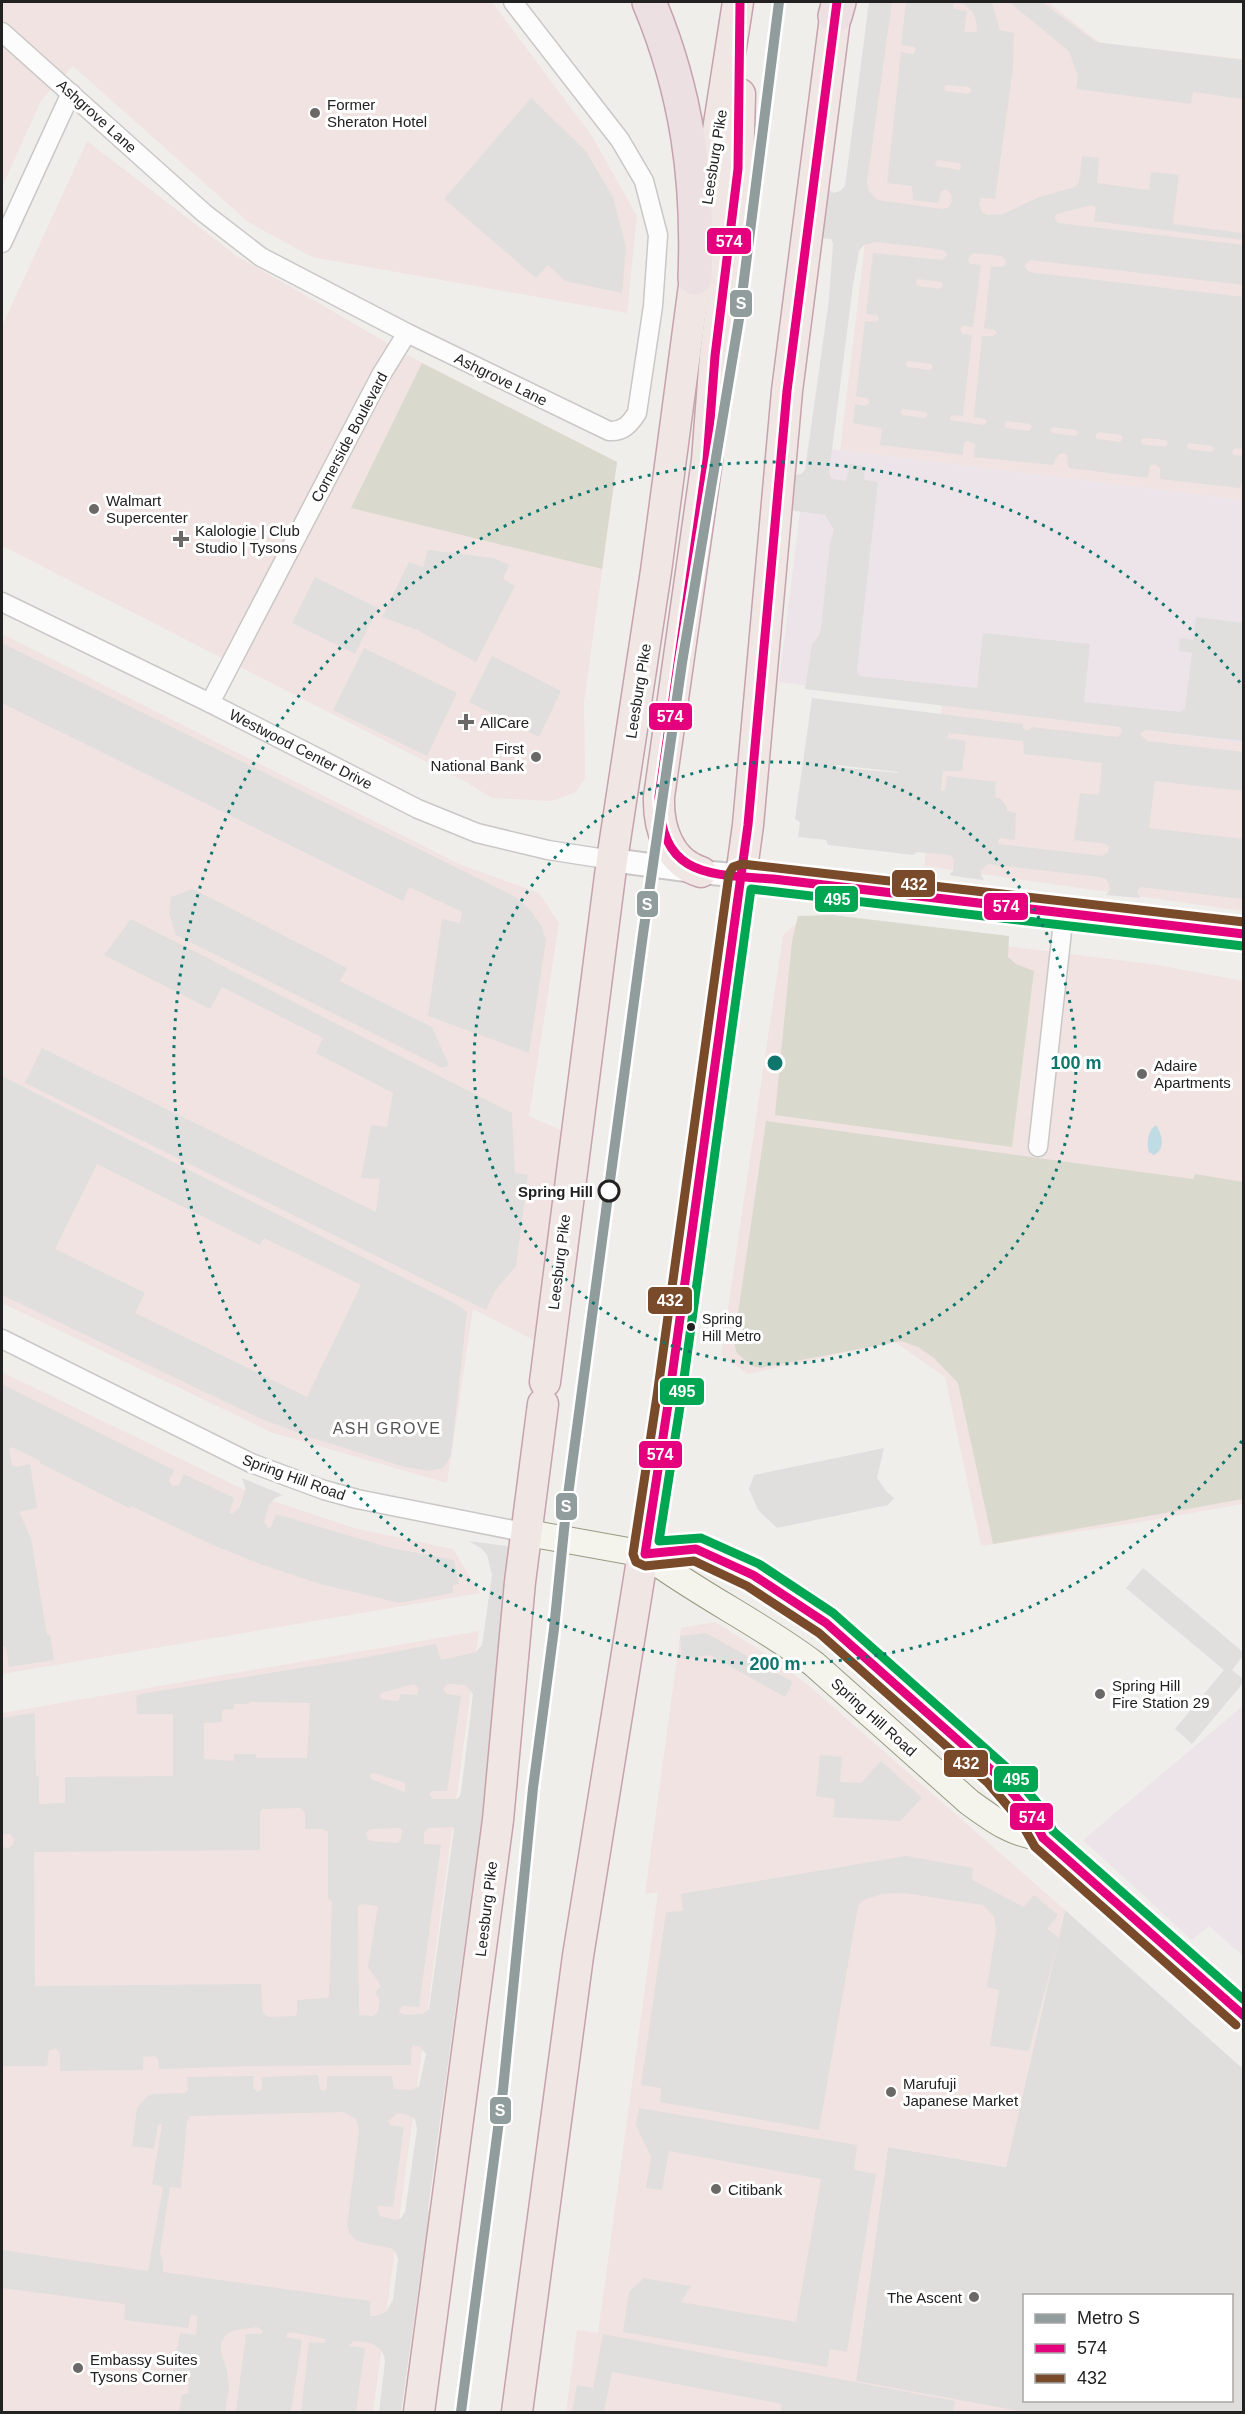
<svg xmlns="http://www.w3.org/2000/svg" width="1245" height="2414" viewBox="0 0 1245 2414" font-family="Helvetica,sans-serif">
  <rect width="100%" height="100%" fill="#f0eeeb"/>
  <path fill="#dfdedc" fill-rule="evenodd" d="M1065,1910L1243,2069V2412H1019L856,2381L888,2147L1006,2167ZM1024,2296H1232V2400H1024Z"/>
  <g fill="#f1e3e1">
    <path d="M2,2H492L592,136L637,216L627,313L312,257L248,222L73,66L41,101L2,187Z"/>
    <path d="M882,2H1048L1100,43L1243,59V500L840,450L868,218L855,216Z"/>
    <path d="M87,141L237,256L422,363L617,462L584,702L585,778L576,792L552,801L492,798L466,782L2,546V326Z"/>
    <path d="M2,634L461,865L539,893L559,923L529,1116L563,1131L536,1336L535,1341L473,1309L447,1483L273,1433L2,1303Z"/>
    <path d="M942,704L1243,743V911L924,866Z"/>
    <path d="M800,920L1158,965L1243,981V1504L1135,1523L981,1546L945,1377L895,1342L748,1374L721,1355L783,935Z"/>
    <path d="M2,1372L255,1495L354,1528L453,1549L480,1593L2,1674Z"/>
    <path d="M715,1622L774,1659L808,1685L1065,1910L1006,2167L888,2147L856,2381L1019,2411V2412H566L577,2330L598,2333L658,1892L645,1894L681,1628Z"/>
    <path d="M479,1631L373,2412H2V1713Z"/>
  </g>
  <g fill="#ede4e9">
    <path d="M808,446L1243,500V743L779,682Z"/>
    <path d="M1243,1706V1956L1209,1926L1192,1940L1083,1840Z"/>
  </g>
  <g fill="#d9d9cd">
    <path d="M422,363L617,462L602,569L351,508Z"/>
    <path d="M832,915L1009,936L1008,957L1016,964L1034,971L1012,1147L775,1115L792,941L798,916Z"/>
    <path d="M766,1121L1193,1179L1195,1174L1243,1182V1499L993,1544L958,1383L934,1358L918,1347L901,1341L760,1368L752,1366L737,1353L735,1347V1334Z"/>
  </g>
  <g fill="#e0dfde" fill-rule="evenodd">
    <path d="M869,2H892L867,183L869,191L877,200L942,209L948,208L952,202L951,194L946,190L941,191L939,203L913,200L912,186L887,183L901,52L913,54L916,50L914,47L901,45L906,2H992L1000,30L1014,33L1013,68L995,199L981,198L979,205L982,212L987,215L1003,214L1039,197L1075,187L1079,182L1082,156L1099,158L1097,183L1149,190L1151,172L1179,175L1173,224L1241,233L1243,208V240L1094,221L1096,208L1092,205L1057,214L1054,217L1058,223L1243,245V285L1030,260L1024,266L1029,272L1243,297V449L1235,448L1232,451L1233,455L1243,456V477L1240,488L1160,479V468L1155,464L1150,466L1148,478L1070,468L1068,466L1067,455L1063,453L1058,455L1053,465L974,457L975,444L967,441L964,443L963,455L880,445L882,430L880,428L853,423L855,404L866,406L870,402L867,398L856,396L865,321L876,322L879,319L877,315L866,314L873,253L942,260L947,255L943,250L930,248L876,242L864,245L859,251L853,285L829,473L832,479L846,481L850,464L865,466L864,480L878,482L857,671L860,676L977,688L983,633L1090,644L1084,702L1180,712L1185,708L1192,653L1179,651L1180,638L1193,640L1196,617L1243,623V741L1145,730L1140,734L1147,741L1243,752V791L1155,781L1149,828L1243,839V899L1141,887L1137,891L1140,898L1106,895L1110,890L1109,884L1106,879L1100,877L989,864L981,870V875L984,880L967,878L949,875L953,871L954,860L950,855L917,852L913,855L828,845L826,840L798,837L800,822L795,819L812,698L1023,724V729L1030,730L1031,727L1118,737L1122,731L1120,727L805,689L812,644L818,637L821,628L830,543L834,530L825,515L789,510V471L795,475L801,474L805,470L829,299L833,244L831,239L820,238L827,189L834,193L840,191L845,186ZM956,3L963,4L972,11L976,20L977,32H964L967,11L954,9L953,5ZM947,85L969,87L972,91L968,94L945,91L944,87ZM938,160L959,163L962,166L959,170L936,166L935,163ZM974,253L1002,256L1006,261L1005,265L1001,267L991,266L984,328L995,330L997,333L993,336H982L974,417L985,419L987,422L983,425L950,420V418L952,415L963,416L972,335L962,334L960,329L963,326L973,327L981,265L970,264L968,261L969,257ZM918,279L941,282L943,285L940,289L917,286L916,282ZM909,361L931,364L933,367L930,370L907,367L906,363ZM903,409L926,412L928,415L925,418L902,415L900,412ZM1007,421L1030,424L1032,427L1029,431L1006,428L1004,424ZM1053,427L1076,430L1078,433L1075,436L1052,433L1050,430ZM1099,432L1121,435L1123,438L1120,442L1097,439L1095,435ZM1143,438L1166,440L1168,444L1165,447L1142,444L1141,440ZM1189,443L1212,446L1214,449L1211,452L1188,449L1187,445ZM949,733L1023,741L1024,754L1102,763L1099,795L1080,793L1074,840L1106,844L1109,847L1108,852L1103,856L999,844L998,841L1000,838L1015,840L1016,813L1007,811V807L1001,799L995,797L996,782L947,776L945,790L941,791L943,771H962L966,741L947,738ZM837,765L898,772L899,773L836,767Z"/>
    <path d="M1009,2H1042L1096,42L1243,60V99L1193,92L1191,104L1076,89L1078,76L1069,51Z"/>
    <path d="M531,98L585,150L613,197L626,247L622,293L565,281L548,265L536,278L444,199Z"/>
    <path d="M428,550L494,558L509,565L503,579L515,586L476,662L417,630L382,617L409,562L423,567Z"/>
    <path d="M315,577L378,608L355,654L292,623Z"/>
    <path d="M2,643L516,897L531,911L541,925L546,940L529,1053L428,1016L442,919L460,923L462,912L409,887L403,901L2,703Z"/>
    <path d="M364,648L457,693L427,756L333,710Z"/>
    <path d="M492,656L561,691L539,737L469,702Z"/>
    <path d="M193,889L347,968L340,981L432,1027L449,1065L443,1068L176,935L169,913L171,897Z"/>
    <path d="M131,919L512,1113L515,1173L528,1175L516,1266L495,1291L486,1310L25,1083L42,1048L376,1212L380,1179L361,1178L371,1125L387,1127L393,1093L316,1053L323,1038L222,987L210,1009L104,955Z"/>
    <path d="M2,1076L456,1304L467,1312L451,1456L443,1468L429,1471L405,1467L309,1437L259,1418L2,1295ZM97,1164L260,1245L264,1238L361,1285L307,1397L135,1313L145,1293L55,1249Z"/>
    <path d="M2,1384L174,1470L169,1481L172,1486L179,1485L184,1474L234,1498L229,1513L232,1514L239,1508L244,1495L245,1487L242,1478L283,1495L275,1498L269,1505L264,1522L268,1528L271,1527L276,1514L391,1548L454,1560L459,1584L453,1585V1593L400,1603L320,1584L263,1565L213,1545L131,1506L129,1508L40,1463V1461L12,1447L9,1449L12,1465L17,1467L30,1464L37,1508L19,1512L31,1538L47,1635H50L54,1660L9,1667L6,1648L2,1645Z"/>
    <path d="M884,1448L877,1478L886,1491L894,1498L888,1505L777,1528L758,1510L749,1489L754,1475Z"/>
    <path d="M469,1541L528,1549L483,1834L479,1839L428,2209L430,2216L425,2257L422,2263L401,2412H379L385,2361L384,2355L380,2349L371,2343L353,2341L349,2346L365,2348L356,2412H301L309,2342L325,2343L326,2339L291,2332L287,2333L286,2337L302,2340L291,2412H236L246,2334H261L263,2331L257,2327L232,2331L225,2336L221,2343V2352L227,2371L229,2387L225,2412H179L182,2394H188L189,2383L188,2381L172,2379L180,2333L196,2335L197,2316L191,2314L188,2328L124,2320L125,2304L2,2288V2250L148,2271L163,2187L152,2184L162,2124L158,2125L154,2149L132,2146L137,2108L147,2096L153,2094L185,2093L188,2090L187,2077L254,2076L253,2088L258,2092L262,2089V2077L318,2075L320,2089L324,2091L327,2088V2076H392L394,2089L411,2090L419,2086L426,2054L420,2047L412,2045L411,2065L249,2066L159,2069L158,2059L155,2056L143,2057V2070L60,2071V2053L55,2048L49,2051L47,2066H2V1847L8,1848L13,1845L14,1839L10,1834H2V1718L33,1713L35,1715L36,1776L39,1777V1804L65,1803V1777L173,1776V1714H137L136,1696L140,1694L357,1659L436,1644L441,1660L476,1652L482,1645L492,1575L487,1555L482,1549ZM414,1684L419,1688L417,1695L401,1694L398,1701L381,1699L380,1696L381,1693ZM448,1684L466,1685L473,1694L462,1785L460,1796L457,1799H433L429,1794L432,1791H447L461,1696L446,1694L443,1688ZM249,1702L310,1703L307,1758H256V1754H234V1761L204,1759V1723L222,1722V1710L234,1709V1704H249ZM374,1773L405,1783V1792L371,1779L370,1775ZM301,1808L305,1813V1829H322L328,1832V1898L332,1902L329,1996L327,1998L297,2000V2012L295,2016L268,2017L263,2012L261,1984L35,1986L34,1852L260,1850V1813L262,1809ZM452,1827L454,1829L429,2009L423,2014L405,2015L400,2013L399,2010L403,2006L419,2007L441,1845L424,1844V1833L428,1828ZM399,1828L402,1830L401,1839L398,1843L372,1841L368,1839L366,1833L370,1829ZM361,1904L378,1906L368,1967L381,1986L375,1993L380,2000L378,2012L373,2016L359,2015L358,1907ZM343,2112L356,2119L359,2129L347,2226L350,2234L357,2241L364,2243L390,2248L395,2251L398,2259L393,2300L386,2312L376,2316H370V2301L163,2272V2261L160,2252L170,2187L181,2188L187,2122L190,2116ZM398,2113L407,2115L415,2119L417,2129L405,2212L401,2218L396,2220L380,2216L377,2206L393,2207L404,2127L390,2125L388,2121Z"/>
    <path d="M1143,1568L1243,1652V1656L1232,1670L1243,1679V1683L1192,1744L1175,1729L1224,1670L1126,1588Z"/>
    <path d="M706,1633L793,1682L785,1697L710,1655L682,1659L680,1636Z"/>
    <path d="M820,1755L842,1757L840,1782L861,1783L881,1761L922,1798L900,1821L833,1817L835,1799L816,1796Z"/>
    <path d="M906,1856L973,1868L972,1880L1024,1907L1034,1895L1058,1915L1047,1929L1059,1938L1029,2051L990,2046L999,1990L987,1987L996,1930L994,1916L983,1905L904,1893L881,1894L862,1901L858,1907L819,2130L660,2102L661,2088L641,2085L666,1912L683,1911L681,1894Z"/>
    <path d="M639,2108L857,2145L854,2170L876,2174L847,2352L830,2349L827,2367L623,2332L629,2292L644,2278L691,2286L681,2302L796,2322L821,2179L669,2151L662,2190L646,2188L651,2157L636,2125Z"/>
    <path d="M603,2334L955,2401L953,2412H780L782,2404L612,2372L604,2412H572L577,2385L593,2388Z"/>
  </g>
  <path fill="#bfdbe3" d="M1156,1125C1162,1134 1166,1149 1154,1155L1149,1152C1146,1143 1148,1130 1156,1125Z"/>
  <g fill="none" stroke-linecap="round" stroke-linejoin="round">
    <defs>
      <g id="minor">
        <path d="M2,32L204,213L261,257L407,333L609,431C623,432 630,424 637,413L653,306L658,235L644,181L620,140L513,2"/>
        <path d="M2,243L71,93"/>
        <path d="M2,602L210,703L418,809L477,833L548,850L612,860"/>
        <path d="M210,703L381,375L407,333"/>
        <path d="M1038,1147L1064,913"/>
        <path d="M2,1339L251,1463L324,1490L357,1499L528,1533"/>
      </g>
      <path id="tertiary" d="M612,860L701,872L773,879L1244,934"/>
      <g id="secondary">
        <path d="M528,1533L645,1554L696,1549L753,1575L826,1623L996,1774C1016,1795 1033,1812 1043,1838L1244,2016"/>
        <path d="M645,1554C699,1595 760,1623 814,1664L969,1802C995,1821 1011,1833 1043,1838"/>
      </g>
      <g id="trunk">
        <path d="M701,872C669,862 658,828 659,797L707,460L715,356L738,169L740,94"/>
        <path d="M545,1382L612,860L656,571L695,278L738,2"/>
        <path d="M669,1398L748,825L787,391L837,2"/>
        <path d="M419,2412L498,1820L520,1582L543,1404"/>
        <path d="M517,2412L578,1956L665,1418"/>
      </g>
      <g id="motorway">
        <path d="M649,2C687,92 699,180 695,278"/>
        <path d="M835,16L839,2"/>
      </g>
    </defs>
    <use href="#minor" stroke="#c9c8c7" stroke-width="21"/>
    <use href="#tertiary" stroke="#c9c8c7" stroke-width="26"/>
    <use href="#secondary" stroke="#999a82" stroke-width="28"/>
    <use href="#trunk" stroke="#c5a2ac" stroke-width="33"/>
    <use href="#motorway" stroke="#c5a2ac" stroke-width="36"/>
    <use href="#minor" stroke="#fdfcfc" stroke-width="18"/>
    <use href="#tertiary" stroke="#fdfcfc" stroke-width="22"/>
    <use href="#secondary" stroke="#f4f4ed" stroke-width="26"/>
    <use href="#trunk" stroke="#f0e6e4" stroke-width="30"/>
    <use href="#motorway" stroke="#ece0e2" stroke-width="33"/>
    <defs>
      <g id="bus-1">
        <path d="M740,2L738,169L715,356L707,460L659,797C661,878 709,874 773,879L1244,934"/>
        <path d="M837,2L787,391L748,825L669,1398L645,1554L696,1549L753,1575L826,1623L996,1774L1029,1812L1043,1838L1244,2016"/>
      </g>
      <path id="bus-2" d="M1236,2025L1035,1847L1019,1819L988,1783L819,1633L747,1586L694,1561L645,1566L636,1562L633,1554L657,1396L729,874L733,867L742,864L1244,922"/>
      <path id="bus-3" d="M1243,946L751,889L681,1400L659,1541L701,1538L759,1564L833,1613L1005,1766L1039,1805L1053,1831L1244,2000"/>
    </defs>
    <use href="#bus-1" stroke="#fff" stroke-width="14"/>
    <use href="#bus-2" stroke="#fff" stroke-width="14"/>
    <use href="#bus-3" stroke="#fff" stroke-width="14"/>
    <use href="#bus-1" stroke="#e5007d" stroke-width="9"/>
    <use href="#bus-2" stroke="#7a4b2a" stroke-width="9"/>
    <use href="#bus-3" stroke="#00a651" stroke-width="9"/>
    <defs>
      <path id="metro-1" d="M461,2412L503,2090L533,1788L554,1629L566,1510L643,934L682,663L739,319L779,2"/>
    </defs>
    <use href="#metro-1" stroke="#fff" stroke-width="15"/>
    <use href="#metro-1" stroke="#919d9d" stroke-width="10"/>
  </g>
  <g fill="none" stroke="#0f766e" stroke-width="3" stroke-dasharray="3 6">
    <circle cx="775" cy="1063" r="301"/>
    <path d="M1242 1441A601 601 0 1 1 1242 685"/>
  </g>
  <g fill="#6a6968" stroke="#fff" stroke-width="2">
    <circle cx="315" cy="113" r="6"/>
    <circle cx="94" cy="509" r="6"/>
    <path d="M178 530h6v6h6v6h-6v6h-6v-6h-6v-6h6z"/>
    <path d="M463 713h6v6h6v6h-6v6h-6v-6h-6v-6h6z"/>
    <circle cx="536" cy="757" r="6"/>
    <circle cx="1142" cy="1074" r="6"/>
    <circle cx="1100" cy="1694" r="6"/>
    <circle cx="891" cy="2092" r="6"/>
    <circle cx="716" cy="2189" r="6"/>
    <circle cx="974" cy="2297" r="6"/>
    <circle cx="78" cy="2368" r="6"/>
  </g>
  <circle fill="#fff" stroke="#222" stroke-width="3" cx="609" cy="1191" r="10"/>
  <circle fill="#222" stroke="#fff" stroke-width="2" cx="691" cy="1327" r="5"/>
  <g text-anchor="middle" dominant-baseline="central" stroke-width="6" stroke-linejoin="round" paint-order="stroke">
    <g font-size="14" fill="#222" stroke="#fff" text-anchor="start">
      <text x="702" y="1319">Spring<tspan x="702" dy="17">Hill Metro</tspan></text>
    </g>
    <g font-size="15" fill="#222" stroke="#fff" text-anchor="start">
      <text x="327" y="104">Former<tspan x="327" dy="17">Sheraton Hotel</tspan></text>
      <text x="106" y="500">Walmart<tspan x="106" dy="17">Supercenter</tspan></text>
      <text x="195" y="530">Kalologie | Club<tspan x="195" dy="17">Studio | Tysons</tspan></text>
      <text x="480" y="722">AllCare</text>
      <text x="524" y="748" text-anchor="end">First<tspan x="524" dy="17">National Bank</tspan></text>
      <text x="1154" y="1065">Adaire<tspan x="1154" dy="17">Apartments</tspan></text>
      <text x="1112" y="1685">Spring Hill<tspan x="1112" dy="17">Fire Station 29</tspan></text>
      <text x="903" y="2083">Marufuji<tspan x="903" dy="17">Japanese Market</tspan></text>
      <text x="728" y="2189">Citibank</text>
      <text x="962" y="2297" text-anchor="end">The Ascent</text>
      <text x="90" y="2359">Embassy Suites<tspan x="90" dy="17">Tysons Corner</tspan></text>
    </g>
    <g font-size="15" fill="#222" stroke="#fff">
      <text transform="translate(97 116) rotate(42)">Ashgrove Lane</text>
      <text transform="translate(714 157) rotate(-81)">Leesburg Pike</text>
      <text transform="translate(501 379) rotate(26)">Ashgrove Lane</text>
      <text transform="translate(349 437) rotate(-62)">Cornerside Boulevard</text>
      <text transform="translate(638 691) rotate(-81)">Leesburg Pike</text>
      <text transform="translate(301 749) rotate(27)">Westwood Center Drive</text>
      <text transform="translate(559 1262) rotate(-83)">Leesburg Pike</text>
      <text transform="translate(294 1477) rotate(20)">Spring Hill Road</text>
      <text transform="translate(874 1717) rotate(42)">Spring Hill Road</text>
      <text transform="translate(486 1909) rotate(-83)">Leesburg Pike</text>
    </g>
    <g font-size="15" font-weight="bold" fill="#222" stroke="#fff" text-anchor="end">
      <text x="593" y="1191">Spring Hill</text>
    </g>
    <g font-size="16" letter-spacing="1.5" fill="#555" stroke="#fff">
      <text x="387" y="1428">ASH GROVE</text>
    </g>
  </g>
  <circle cx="775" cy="1063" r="9" fill="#0f766e" stroke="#fff" stroke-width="3"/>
  <g font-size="18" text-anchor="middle" font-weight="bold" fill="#0f766e" stroke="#fff" stroke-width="6" stroke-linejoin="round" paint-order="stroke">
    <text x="1076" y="1069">100 m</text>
    <text x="775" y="1670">200 m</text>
  </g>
  <g stroke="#fff" stroke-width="2">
    <rect x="706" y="227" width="46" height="28" rx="6" fill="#e5007d"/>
    <rect x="729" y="289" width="24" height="29" rx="6" fill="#919d9d"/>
    <rect x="648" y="702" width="45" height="29" rx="6" fill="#e5007d"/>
    <rect x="891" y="869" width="45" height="29" rx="6" fill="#7a4b2a"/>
    <rect x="814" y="885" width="45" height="28" rx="6" fill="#00a651"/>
    <rect x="636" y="890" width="23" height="28" rx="6" fill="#919d9d"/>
    <rect x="983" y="892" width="46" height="29" rx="6" fill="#e5007d"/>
    <rect x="647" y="1286" width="46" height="29" rx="6" fill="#7a4b2a"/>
    <rect x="659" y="1377" width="46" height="29" rx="6" fill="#00a651"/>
    <rect x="638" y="1440" width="45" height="29" rx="6" fill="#e5007d"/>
    <rect x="555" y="1492" width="23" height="29" rx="6" fill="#919d9d"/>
    <rect x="943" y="1749" width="46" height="29" rx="6" fill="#7a4b2a"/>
    <rect x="993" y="1765" width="46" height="28" rx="6" fill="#00a651"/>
    <rect x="1009" y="1802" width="45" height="29" rx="6" fill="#e5007d"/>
    <rect x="489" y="2096" width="23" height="29" rx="6" fill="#919d9d"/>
  </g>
  <g font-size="16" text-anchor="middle" font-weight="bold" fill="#fff">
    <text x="729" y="247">574</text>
    <text x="741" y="309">S</text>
    <text x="670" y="722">574</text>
    <text x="914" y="890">432</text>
    <text x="837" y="905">495</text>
    <text x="647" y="910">S</text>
    <text x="1006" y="912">574</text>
    <text x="670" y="1306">432</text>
    <text x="682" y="1397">495</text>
    <text x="660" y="1460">574</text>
    <text x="566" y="1512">S</text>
    <text x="966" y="1769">432</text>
    <text x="1016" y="1785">495</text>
    <text x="1032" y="1823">574</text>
    <text x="500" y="2116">S</text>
  </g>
  <rect width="1245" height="2414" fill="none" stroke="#222222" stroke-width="6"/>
  <rect x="1023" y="2294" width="210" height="108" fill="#ffffff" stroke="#a7a7a7" stroke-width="1.5"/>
  <rect x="1035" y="2314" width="30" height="9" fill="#919d9d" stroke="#a7a7a7" stroke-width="1.5"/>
  <text x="1077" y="2324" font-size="18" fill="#222222">Metro S</text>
  <rect x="1035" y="2344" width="30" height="9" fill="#e5007d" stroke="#a7a7a7" stroke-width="1.5"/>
  <text x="1077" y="2354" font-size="18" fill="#222222">574</text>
  <rect x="1035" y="2374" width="30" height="9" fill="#7a4b2a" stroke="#a7a7a7" stroke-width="1.5"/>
  <text x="1077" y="2384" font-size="18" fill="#222222">432</text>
</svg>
